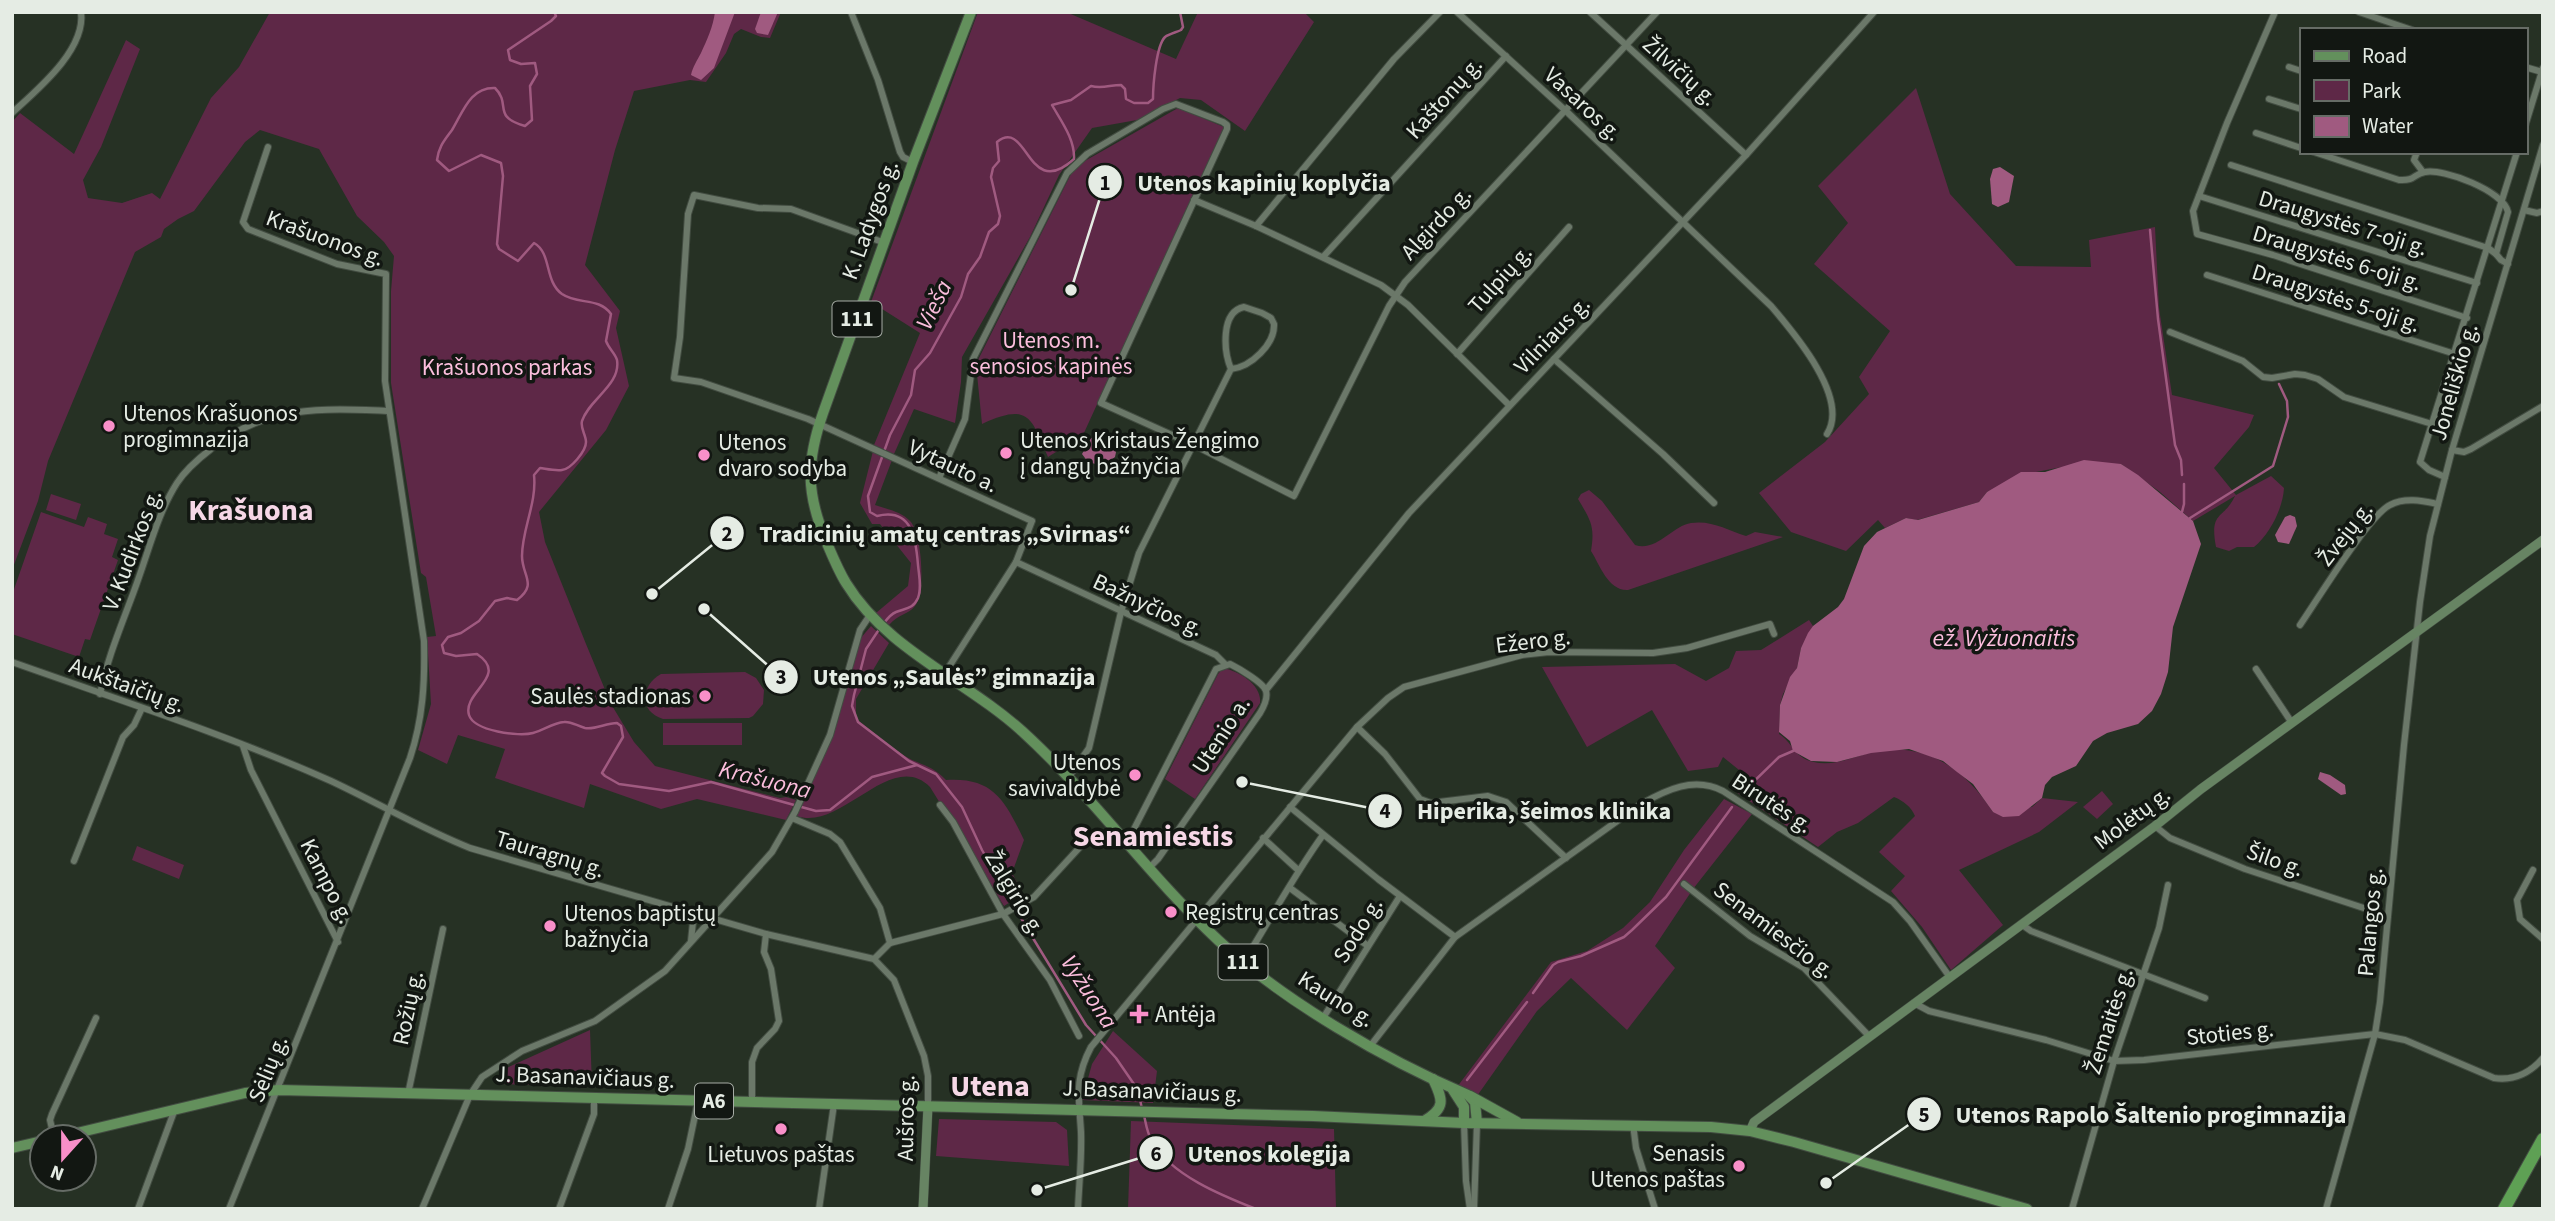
<svg xmlns="http://www.w3.org/2000/svg" width="2555" height="1221" viewBox="0 0 2555 1221" font-family="'Source Sans 3',sans-serif">
  <rect width="100%" height="100%" fill="#263124"/>
  <g fill="#5e2847">
    <path d="M270,12H781L770,38L761,37L741,29L734,34L726,53L706,82L690,80L634,91L615,150L585,265L620,311L616,328L629,386L606,430L539,512L545,542L586,644L611,704L634,742L655,766L780,798L786,797L796,800L786,820L697,799L661,809L590,784L584,808L495,778L505,749L458,735L447,764L418,750L431,704L427,637L436,636L426,577L421,573L391,383V291L394,256L384,242L357,216L319,149L260,130L245,142L194,211L178,219L164,229L161,237L135,252L48,461L38,501L12,570V122L20,113L74,154L126,40L140,49L101,147L83,180L88,198L122,203L152,193L160,199L211,98L239,67Z"/>
    <path d="M978,12H1066L1176,59L1198,12H1304L1314,22L1245,131L1201,100L1180,98L1137,120L1092,128L1059,175L1030,237L962,357L961,382L955,423L914,409L894,454L874,445L920,333L871,302Z"/>
    <path d="M1916,88L1950,194L2016,266L2091,267L2089,240L2155,227L2159,308L2172,395L2254,415L2249,427L2214,468L2236,495L2271,476L2284,488C2283,508 2270,534 2254,547H2237L2229,551L2216,547C2209,510 2224,520 2235,496L2193,521L2160,492L2121,464L2062,467L2036,472L1987,492L1979,502L1917,520L1906,518L1885,528L1878,520L1846,551L1791,532L1759,493L1825,442L1869,394L1859,377L1890,331L1814,264L1848,223L1818,186Z"/>
    <path d="M1178,108L1224,127L1083,435L1048,457C1031,416 1028,403 982,424L976,364L1072,172L1083,162Z"/>
    <path d="M873,451L892,460L875,505C887,509 902,512 910,521C922,533 926,593 915,606C908,615 898,614 889,625L876,613L908,586L911,563L880,524H872L860,503Z"/>
    <path d="M1589,490L1602,501L1635,545C1657,552 1672,526 1691,523C1712,520 1727,530 1746,536L1755,532L1783,537L1628,590C1608,591 1600,565 1591,551C1595,526 1591,521 1578,499L1581,494Z"/>
    <path d="M51,494L81,504L76,520L46,510Z"/>
    <path d="M41,512L84,527L88,517L107,524L104,534L118,539L112,557L118,560L90,640L85,639L79,657L12,634V595Z"/>
    <path d="M1809,620L1813,626L1801,648L1797,668L1783,694L1780,705L1779,734C1792,742 1794,756 1810,761C1832,768 1852,757 1873,752C1926,741 1965,769 1993,812L2032,807L2042,798L2078,802L2039,832L1959,870L2003,925L1951,970L1922,927L1891,891L1905,876L1879,852L1915,816C1911,807 1904,801 1894,797L1858,823L1837,832L1818,847L1736,792L1744,774L1723,757L1718,767L1688,771L1652,710L1587,747L1542,667L1675,664L1706,681L1729,668L1736,651L1761,650Z"/>
    <path d="M871,626L889,643L856,699V719C874,732 893,750 912,760C926,766 935,768 946,780C994,777 1005,801 1024,840L1012,873L1023,894L1004,906L930,787C891,748 841,832 797,816L837,723L860,639Z"/>
    <path d="M1223,668C1239,671 1262,685 1260,703L1195,799L1165,779L1218,674Z"/>
    <path d="M745,672L756,678L764,690L763,704L753,716L749,718L663,719C638,711 641,685 661,674Z"/>
    <rect x="663" y="723" width="79" height="22"/>
    <path d="M2102,791L2113,804L2097,819L2083,807Z"/>
    <path d="M1724,799L1752,814L1693,889L1655,946L1675,968L1627,1030L1571,978L1537,1011L1477,1096L1457,1087L1551,962L1587,951L1623,928L1650,902L1684,850Z"/>
    <path d="M137,846L184,865L179,879L132,860Z"/>
    <path d="M590,1030L592,1086L502,1084L499,1076L500,1071Z"/>
    <path d="M1113,1031L1157,1071L1153,1103L1082,1100L1092,1064Z"/>
    <path d="M939,1119L1056,1122L1067,1130L1069,1166L936,1156Z"/>
    <path d="M1131,1121L1334,1129L1336,1209H1128Z"/>
  </g>
  <g fill="#a05a80">
    <path d="M715,12H735L714,68L701,80L691,75C693,66 697,61 701,53C707,40 713,27 715,12Z"/>
    <path d="M761,12H778L768,35L757,33L755,29Z"/>
    <path d="M2000,167L2014,176L2009,202L1998,207L1992,204L1990,179L1993,169Z"/>
    <path d="M1097,437L1109,442L1116,452L1115,457L1103,466L1088,462L1082,454L1091,438Z"/>
    <path d="M2084,460L2121,464L2138,475L2193,521L2201,544L2173,627L2168,672L2161,694L2152,711L2138,724L2107,733L2093,741L2076,766L2052,777L2045,785L2042,798L2019,816L2003,817L1993,812L1973,784L1957,772L1943,761L1909,749L1871,753L1837,762L1811,761L1793,751L1790,741L1779,732L1780,705L1790,677L1797,668L1801,648L1808,633L1813,626L1838,607L1844,599L1864,546L1877,532L1906,518L1918,520L1979,502L1987,492L2021,472H2045Z"/>
    <path d="M2290,515L2295,517L2297,526L2289,544L2278,542L2275,535L2285,517Z"/>
    <path d="M2320,772L2330,775L2345,785L2346,794L2341,795L2318,779Z"/>
  </g>
  <g fill="none" stroke-linecap="round" stroke-linejoin="round">
    <g stroke="#a05a80" stroke-width="2.5">
      <path d="M554,12L556,16L551,21L508,50L510,60L521,64L535,63L537,74L530,86L532,120L525,126C491,116 512,105 495,88C470,87 463,112 452,130C444,141 439,146 437,160L449,171L481,155L501,163L503,176L497,244L499,249L518,261L534,243C552,253 544,281 562,294C578,305 599,297 611,314L606,341C609,349 615,353 617,360C621,385 589,399 582,421C580,428 586,435 586,442C586,451 571,469 562,470C555,471 547,469 540,468L534,475C537,503 522,529 522,556C522,576 538,584 517,600L507,598L495,601L479,621L461,633L448,637L442,645L444,653L456,656L477,654C510,676 462,692 469,715C474,731 519,737 533,733C544,730 553,723 564,722C571,721 577,726 585,728C595,730 606,723 617,723L621,726L623,737L602,773L605,776L619,784L669,791L711,782L816,811L830,810L872,777L917,765"/>
      <path d="M2150,230L2158,319L2175,445L2181,460L2182,475"/>
      <path d="M2182,512L2184,504V484"/>
      <path d="M2190,518L2273,466L2288,417L2287,401L2279,384"/>
      <path d="M884,623C887,619 891,614 896,612C906,608 913,609 918,598C922,588 919,576 918,565C916,539 912,507 877,516L870,512L868,496L890,435L911,395L915,370L930,353L961,297L968,274L980,257L989,232L998,224L1000,216L991,177L993,168L999,161L997,142C1028,117 1027,202 1074,159C1075,139 1061,121 1052,105L1071,100L1091,86C1102,89 1110,85 1121,85L1125,89L1126,99L1134,103H1148L1153,99C1153,86 1156,46 1165,37C1169,34 1177,32 1181,30L1183,27L1180,12"/>
      <path d="M880,628L866,649L854,695L852,706L858,722L909,761L936,774L962,807L982,850L1028,930L1086,1025L1116,1058L1138,1090L1142,1109"/>
      <path d="M1743,792L1779,757L1793,751"/>
      <path d="M1533,993L1553,965L1558,962L1581,956L1624,937L1632,930L1666,897L1732,807"/>
      <path d="M1467,1080L1527,1002"/>
      <path d="M1144,1115C1146,1124 1147,1133 1152,1141C1170,1175 1223,1196 1256,1209"/>
    </g>
    <defs>
      <g id="street">
        <path d="M851,12L878,80L900,152L903,157L913,162"/>
        <path d="M1457,12L1566,111L1771,306C1794,333 1850,398 1827,434"/>
        <path d="M1590,12L1746,155"/>
        <path d="M2275,12L2227,123L2193,211L2197,234L2273,255L2467,318"/>
        <path d="M2359,12L2412,30"/>
        <path d="M2289,67L2301,71"/>
        <path d="M2525,67L2542,72"/>
        <path d="M2269,99L2301,109"/>
        <path d="M12,113C37,90 86,50 81,12"/>
        <path d="M2525,126L2543,68"/>
        <path d="M2256,133L2301,148"/>
        <path d="M2314,152L2399,180C2416,181 2413,174 2425,172C2443,168 2504,191 2508,212L2496,254L2501,260L2508,264"/>
        <path d="M2417,152L2414,160L2423,172"/>
        <path d="M2231,165L2488,248L2496,254"/>
        <path d="M2199,196L2477,283"/>
        <path d="M1194,200L1256,226L1381,285L1408,305L1509,405"/>
        <path d="M2524,210L2537,213L2543,211"/>
        <path d="M1256,226L1394,59L1440,12"/>
        <path d="M885,243L791,209L758,208L694,195L688,214L680,337L674,378L701,382L808,419L1032,521L1016,562L945,673"/>
        <path d="M1323,257L1506,56"/>
        <path d="M2207,275L2455,354"/>
        <path d="M2170,332L2243,361L2263,377L2272,378L2295,374L2305,375L2318,379L2344,397L2432,424"/>
        <path d="M1457,354L1569,227"/>
        <path d="M1554,359L1663,454L1714,503"/>
        <path d="M2452,450L2464,452L2471,449L2543,406"/>
        <path d="M2445,477L2429,470L2420,462L2517,152"/>
        <path d="M939,478L965,419L973,359L1067,173L1087,154L1163,109L1176,104L1223,122L1227,125V129L1101,403L1194,445L1294,496L1389,306L1405,282L1657,12"/>
        <path d="M1016,562L1216,655L1225,664"/>
        <path d="M2300,625C2316,602 2369,515 2390,505C2405,497 2423,501 2438,504"/>
        <path d="M12,662C119,700 228,735 331,781C378,803 422,829 470,848L766,934L874,959L894,980L924,1056L928,1076V1106"/>
        <path d="M2256,669L2292,723"/>
        <path d="M1266,690L1409,513L1746,155L1874,12"/>
        <path d="M100,694C108,654 126,615 139,577C150,546 159,511 177,483C186,469 198,459 211,449C265,405 323,408 389,411"/>
        <path d="M1357,727L1385,754L1420,799L1431,803L1488,796L1506,802L1566,858"/>
        <path d="M243,746L251,770L338,942"/>
        <path d="M1068,778L1089,748L1121,612L1139,553L1231,369C1251,367 1275,344 1274,324L1271,318L1262,313L1244,307C1220,312 1224,352 1231,369"/>
        <path d="M940,805L953,822L1003,914L1050,980L1079,1036"/>
        <path d="M1290,807L1378,879L1455,937"/>
        <path d="M792,818L830,834L840,842L880,908L890,943"/>
        <path d="M2155,826L2170,838L2245,869L2388,916"/>
        <path d="M1263,838L1298,870"/>
        <path d="M1124,839L1134,829L1216,669L1230,664C1238,668 1264,683 1266,691C1268,698 1263,708 1260,713L1158,859L1150,867"/>
        <path d="M74,861L123,737L134,725L142,708"/>
        <path d="M2533,870L2517,900L2520,919L2543,939"/>
        <path d="M1684,884L1750,936L1804,968L1869,1036"/>
        <path d="M1290,888L1368,946"/>
        <path d="M2021,924L2031,931L2205,998"/>
        <path d="M691,941L694,912"/>
        <path d="M874,959L890,943L1003,914L1034,897L1091,835"/>
        <path d="M1243,963C1270,920 1294,875 1323,835"/>
        <path d="M1914,1003L1929,1011L2046,1040L2114,1061L2144,1060L2375,1034L2405,1040L2494,1078C2514,1081 2530,1073 2543,1058"/>
        <path d="M1323,1018L1400,896"/>
        <path d="M1371,1045L1455,937L1641,804C1666,790 1694,776 1723,791L1893,902L1910,921L1949,976"/>
        <path d="M408,1094L443,929"/>
        <path d="M752,1102V1062L757,1048L775,1029L779,1021L771,969L764,952L766,934"/>
        <path d="M1464,1123L1466,1181L1470,1209"/>
        <path d="M1633,1124L1636,1148L1655,1209"/>
        <path d="M54,1137L50,1120L52,1114L96,1018"/>
        <path d="M138,1209L175,1109"/>
        <path d="M229,1209L410,758C423,719 425,682 424,641L385,381L386,274L337,264L248,229L243,222L268,147"/>
        <path d="M422,1209L470,1095L482,1077L522,1051L595,1021L665,971L772,852L795,812L830,735L860,630L870,615"/>
        <path d="M559,1209L594,1114V1098"/>
        <path d="M668,1209L688,1149L698,1101"/>
        <path d="M819,1209L834,1104"/>
        <path d="M1078,1209C1079,1184 1082,1157 1081,1132C1079,1098 1074,1079 1091,1047L1357,727L1388,698L1404,687L1522,655L1549,652L1653,653L1687,648L1770,624L1774,634"/>
        <path d="M1474,1209L1477,1123"/>
        <path d="M2072,1209L2114,1061L2159,928L2168,885"/>
        <path d="M2326,1209L2375,1034L2380,1002L2404,745L2420,602L2430,536L2452,450L2543,145"/>
      </g>
      <g id="secondary">
        <path d="M1750,1131L1754,1122L2155,826L2201,789L2543,540"/>
        <path d="M923,1209L928,1106"/>
      </g>
      <g id="primary">
        <path d="M971,12L913,162L823,413C806,462 806,493 826,541C832,555 838,570 846,583C887,650 966,680 1023,732C1093,796 1148,875 1218,940C1283,1001 1386,1060 1468,1095L1475,1102L1477,1123"/>
        <path d="M1453,1090L1464,1107V1123"/>
        <path d="M1470,1096L1517,1122"/>
        <path d="M1424,1121C1446,1108 1443,1100 1433,1079"/>
        <path d="M60,1137L245,1093L279,1090L1313,1116L1464,1123L1711,1127L1750,1131L1794,1142L2027,1209"/>
        <path d="M12,1148L42,1141"/>
      </g>
      <path id="highway" d="M2504,1209L2543,1139"/>
    </defs>
    <use href="#street" stroke="#424c41" stroke-width="8"/>
    <use href="#secondary" stroke="#424c41" stroke-width="10"/>
    <use href="#primary" stroke="#424c41" stroke-width="12"/>
    <use href="#highway" stroke="#424c41" stroke-width="14"/>
    <use href="#street" stroke="#6b7869" stroke-width="6"/>
    <use href="#secondary" stroke="#678463" stroke-width="9"/>
    <use href="#primary" stroke="#63905c" stroke-width="10"/>
    <use href="#highway" stroke="#5ea054" stroke-width="12"/>
  </g>
  <g fill="#f98fc9" stroke="#121712" stroke-width="2.5">
    <circle cx="109" cy="426" r="7"/>
    <circle cx="1006" cy="453" r="7"/>
    <circle cx="704" cy="455" r="7"/>
    <circle cx="705" cy="696" r="7"/>
    <circle cx="1135" cy="775" r="7"/>
    <circle cx="1171" cy="912" r="7"/>
    <circle cx="550" cy="926" r="7"/>
    <path d="M1135.5 1003.5h7v7h7v7h-7v7h-7v-7h-7v-7h7z"/>
    <circle cx="781" cy="1129" r="7"/>
    <circle cx="1739" cy="1166" r="7"/>
  </g>
  <g text-anchor="middle" dominant-baseline="central" stroke-width="7" stroke-linejoin="round" paint-order="stroke">
    <g fill="#121712" stroke="#a6aca5" stroke-width="2">
      <rect x="832.5" y="301.5" width="49" height="35" rx="5"/>
      <rect x="1218.5" y="944.5" width="49" height="35" rx="5"/>
      <rect x="695" y="1083.5" width="38" height="35" rx="5"/>
    </g>
    <g font-size="21" font-weight="bold" fill="#e5ece4">
      <text x="857" y="319">111</text>
      <text x="1243" y="962">111</text>
      <text x="714" y="1101">A6</text>
    </g>
    <g font-size="23" fill="#e5ece4" stroke="#121712">
      <text transform="translate(1680 71) rotate(42)">Žilvičių g.</text>
      <text transform="translate(1444 98) rotate(-48)">Kaštonų g.</text>
      <text transform="translate(1583 104) rotate(43)">Vasaros g.</text>
      <text transform="translate(870 220) rotate(-70)">K. Ladygos g.</text>
      <text transform="translate(1436 223) rotate(-47)">Algirdo g.</text>
      <text transform="translate(2343 223) rotate(17)">Draugystės 7-oji g.</text>
      <text transform="translate(325 238) rotate(20)">Krašuonos g.</text>
      <text transform="translate(2337 258) rotate(17)">Draugystės 6-oji g.</text>
      <text transform="translate(1500 279) rotate(-48)">Tulpių g.</text>
      <text transform="translate(2336 298) rotate(18)">Draugystės 5-oji g.</text>
      <text transform="translate(1552 335) rotate(-46)">Vilniaus g.</text>
      <text transform="translate(2454 382) rotate(-74)">Joneliškio g.</text>
      <text transform="translate(953 466) rotate(25)">Vytauto a.</text>
      <text transform="translate(2345 534) rotate(-52)">Žvejų g.</text>
      <text transform="translate(132 550) rotate(-69)">V. Kudirkos g.</text>
      <text transform="translate(1148 605) rotate(25)">Bažnyčios g.</text>
      <text transform="translate(1533 641) rotate(-7)">Ežero g.</text>
      <text transform="translate(127 685) rotate(20)">Aukštaičių g.</text>
      <text transform="translate(1221 735) rotate(-57)">Utenio a.</text>
      <text transform="translate(1772 803) rotate(33)">Birutės g.</text>
      <text transform="translate(2132 818) rotate(-37)">Molėtų g.</text>
      <text transform="translate(550 854) rotate(17)">Tauragnų g.</text>
      <text transform="translate(2275 860) rotate(19)">Šilo g.</text>
      <text transform="translate(327 881) rotate(63)">Kampo g.</text>
      <text transform="translate(1015 893) rotate(59)">Žalgirio g.</text>
      <text transform="translate(2370 922) rotate(-85)">Palangos g.</text>
      <text transform="translate(1358 930) rotate(-58)">Sodo g.</text>
      <text transform="translate(1774 930) rotate(37)">Senamiesčio g.</text>
      <text transform="translate(1336 999) rotate(32)">Kauno g.</text>
      <text transform="translate(408 1008) rotate(-78)">Rožių g.</text>
      <text transform="translate(2109 1021) rotate(-72)">Žemaitės g.</text>
      <text transform="translate(2230 1033) rotate(-6)">Stoties g.</text>
      <text transform="translate(268 1069) rotate(-68)">Sėlių g.</text>
      <text transform="translate(585 1077) rotate(2)">J. Basanavičiaus g.</text>
      <text transform="translate(1152 1091) rotate(2)">J. Basanavičiaus g.</text>
      <text transform="translate(906 1118) rotate(-89)">Aušros g.</text>
    </g>
    <g font-size="23" fill="#fcbedd" stroke="#121712">
      <text x="1051" y="340">Utenos m.<tspan x="1051" dy="26">senosios kapinės</tspan></text>
      <text x="507" y="367">Krašuonos parkas</text>
    </g>
    <g font-size="23" fill="#e5ece4" stroke="#121712" text-anchor="start">
      <text x="123" y="413">Utenos Krašuonos<tspan x="123" dy="26">progimnazija</tspan></text>
      <text x="1020" y="440">Utenos Kristaus Žengimo<tspan x="1020" dy="26">į dangų bažnyčia</tspan></text>
      <text x="718" y="442">Utenos<tspan x="718" dy="26">dvaro sodyba</tspan></text>
      <text x="691" y="696" text-anchor="end">Saulės stadionas</text>
      <text x="1121" y="762" text-anchor="end">Utenos<tspan x="1121" dy="26">savivaldybė</tspan></text>
      <text x="1185" y="912">Registrų centras</text>
      <text x="564" y="913">Utenos baptistų<tspan x="564" dy="26">bažnyčia</tspan></text>
      <text x="1155" y="1014">Antėja</text>
      <text x="1725" y="1153" text-anchor="end">Senasis<tspan x="1725" dy="26">Utenos paštas</tspan></text>
      <text x="781" y="1154" text-anchor="middle">Lietuvos paštas</text>
    </g>
    <g font-size="24" font-style="italic" fill="#fbbddc" stroke="#121712">
      <text transform="translate(934 305) rotate(-64)">Vieša</text>
      <text x="2004" y="638">ež. Vyžuonaitis</text>
      <text transform="translate(765 780) rotate(14)">Krašuona</text>
      <text transform="translate(1089 992) rotate(57)">Vyžuona</text>
    </g>
    <g font-size="30" font-weight="bold" fill="#f6d7e6" stroke="#121712">
      <text x="251" y="510">Krašuona</text>
      <text x="1153" y="836">Senamiestis</text>
      <text x="990" y="1086">Utena</text>
    </g>
  </g>
  <path fill="none" stroke="#e5ece4" stroke-width="2.5" d="M1071 290L1105 182M652 594L727 533M704 609L781 677M1242 782L1385 811M1826 1183L1924 1114M1037 1190L1156 1153"/>
  <g fill="#e5ece4" stroke="#121712" stroke-width="2.5">
    <circle cx="1071" cy="290" r="7"/>
    <circle cx="652" cy="594" r="7"/>
    <circle cx="704" cy="609" r="7"/>
    <circle cx="1242" cy="782" r="7"/>
    <circle cx="1826" cy="1183" r="7"/>
    <circle cx="1037" cy="1190" r="7"/>
    <circle cx="1105" cy="182" r="18"/>
    <circle cx="727" cy="533" r="18"/>
    <circle cx="781" cy="677" r="18"/>
    <circle cx="1385" cy="811" r="18"/>
    <circle cx="1924" cy="1114" r="18"/>
    <circle cx="1156" cy="1153" r="18"/>
  </g>
  <g font-size="21" text-anchor="middle" font-weight="bold" fill="#111">
    <text x="1105" y="190">1</text>
    <text x="727" y="541">2</text>
    <text x="781" y="684">3</text>
    <text x="1385" y="818">4</text>
    <text x="1924" y="1122">5</text>
    <text x="1156" y="1161">6</text>
  </g>
  <g font-size="24" text-anchor="middle" font-weight="bold" fill="#e5ece4" stroke="#121712" stroke-width="7" stroke-linejoin="round" paint-order="stroke">
    <text x="1264" y="191">Utenos kapinių koplyčia</text>
    <text x="945" y="542">Tradicinių amatų centras „Svirnas“</text>
    <text x="954" y="685">Utenos „Saulės” gimnazija</text>
    <text x="1544" y="819">Hiperika, šeimos klinika</text>
    <text x="2151" y="1123">Utenos Rapolo Šaltenio progimnazija</text>
    <text x="1269" y="1162">Utenos kolegija</text>
  </g>
  <rect width="2555" height="1221" fill="none" stroke="#e5ece4" stroke-width="28"/>
  <rect x="2300" y="28" width="228" height="126" fill="#121712" stroke="#666c66" stroke-width="2"/>
  <rect x="2314" y="51" width="35" height="10" fill="#63905c" stroke="#666c66" stroke-width="2"/>
  <text x="2362" y="63" font-size="21" fill="#e5ece4">Road</text>
  <rect x="2314" y="80" width="35" height="21" fill="#5e2847" stroke="#666c66" stroke-width="2"/>
  <text x="2362" y="98" font-size="21" fill="#e5ece4">Park</text>
  <rect x="2314" y="116" width="35" height="21" fill="#a05a80" stroke="#666c66" stroke-width="2"/>
  <text x="2362" y="133" font-size="21" fill="#e5ece4">Water</text>
  <g transform="translate(63 1158) rotate(201)"><circle r="33" fill="#121712" stroke="#666c66" stroke-width="2"/>
  <path d="M0-5L12 26L0 18L-12 26Z" fill="#f98fc9"/>
  <text y="-10" font-size="19" font-weight="bold" text-anchor="middle" fill="#e5ece4">N</text>
  </g>
</svg>
